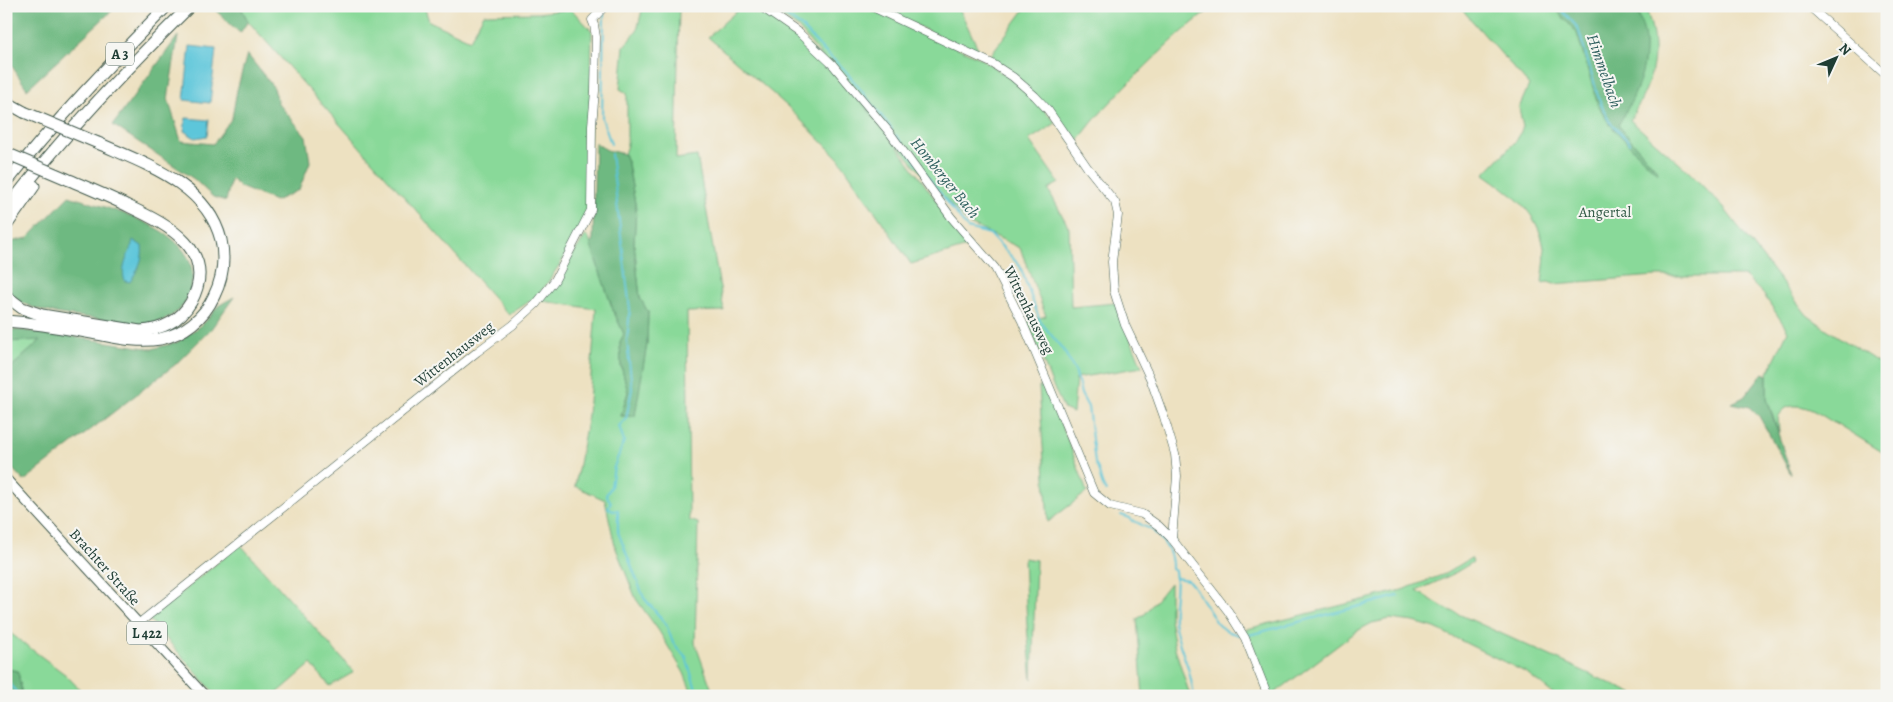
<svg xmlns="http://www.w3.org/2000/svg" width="1893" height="702" viewBox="0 0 1893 702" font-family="Alegreya,serif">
  <rect width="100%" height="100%" fill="#f6f6f2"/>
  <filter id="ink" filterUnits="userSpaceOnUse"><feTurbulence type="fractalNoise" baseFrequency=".02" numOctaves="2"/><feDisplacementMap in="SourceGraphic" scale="10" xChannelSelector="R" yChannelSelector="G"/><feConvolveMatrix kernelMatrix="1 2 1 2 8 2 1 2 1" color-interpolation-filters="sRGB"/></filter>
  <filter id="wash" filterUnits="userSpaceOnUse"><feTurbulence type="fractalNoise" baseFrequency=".0096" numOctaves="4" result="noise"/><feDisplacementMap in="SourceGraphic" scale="20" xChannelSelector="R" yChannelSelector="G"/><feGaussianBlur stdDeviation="1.12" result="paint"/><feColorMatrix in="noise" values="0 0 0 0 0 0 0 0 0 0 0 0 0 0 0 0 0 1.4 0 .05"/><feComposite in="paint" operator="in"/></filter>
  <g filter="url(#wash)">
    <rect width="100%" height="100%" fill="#ede1c1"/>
    <g fill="#89d999" stroke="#548b66">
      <path d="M240,6H424L429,21L470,40L484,14L538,13L571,9L592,31L588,222L544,288L533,299L509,315L248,21Z"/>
      <path d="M643,6H679L676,159L697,156L724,311L687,312L689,520L698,523L695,643L714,696H693L684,673L659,631L636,599L615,546L605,500L575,486L588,415L596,309L542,301L586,235L589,239L613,310L624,334L620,342L621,366L628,392L621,416H634L647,344L648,312L640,298L634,243L636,209L628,164L624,154L627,145V93L620,89L624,46L637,31Z"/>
      <path d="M742,6C759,6 769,16 783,25C860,80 912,172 970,246L911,264L839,159L787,106L708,37Z"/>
      <path d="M764,6H866L982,59L1021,86L1056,123L1029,140L1059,183L1048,189L1069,228L1071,307L1116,303L1142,367L1076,378L1073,413L1064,409L1052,384L1028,321L1046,316L1020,248L968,223L918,169L798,28L778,14Z"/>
      <path d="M874,6H958L981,55Z"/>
      <path d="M1027,6H1215C1182,29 1153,59 1125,87C1107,106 1088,124 1075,147L1050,112L989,59V57Z"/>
      <path d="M1459,6H1645C1662,51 1654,80 1630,120L1689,172L1723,207L1807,315L1831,332L1887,368V455L1834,422L1837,425C1824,417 1803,400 1786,408C1783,410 1780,414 1778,417L1779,433L1767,399V375L1788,331L1764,295L1745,276H1655L1554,284L1548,282L1542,283C1543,272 1546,258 1544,248C1538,211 1512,194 1484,174L1517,140L1523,127L1519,108L1529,85Z"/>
      <path d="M42,339L6,372V342Z"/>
      <path d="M1039,387H1044L1068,440L1087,492L1048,522Z"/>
      <path d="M240,544L354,672L330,686L311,664L274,696H217L149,619Z"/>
      <path d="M1024,558L1036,560L1032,680L1027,626Z"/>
      <path d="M1471,558L1473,562L1453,574L1417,591L1443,607L1638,696H1556L1527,673L1435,628L1414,622L1390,619L1372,623L1357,631L1271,696L1243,630L1402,590L1445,574Z"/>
      <path d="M1170,583V619L1175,648L1190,696H1143L1137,619L1145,614Z"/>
      <path d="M6,630L66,675L86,696H22L18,671L6,669Z"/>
    </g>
    <g fill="#6eb981" stroke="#467b5a">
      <path d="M6,6H117L27,89L6,57Z"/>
      <path d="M211,6H240L248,21L240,33Z"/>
      <path d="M1553,6H1636C1639,17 1644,29 1645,40C1647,72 1634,99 1618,125L1658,171L1657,173L1610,125L1598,105L1577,33Z"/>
      <path d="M178,36L168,99L181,141L213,144L232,118L237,90L247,54L274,88L278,103L306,136L310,162L299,190L275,201L240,187L231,179L226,201L213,197L194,179L113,125Z"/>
      <path d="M595,143L607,150L624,154L628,164L636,209L634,243L640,298L648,312L647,344L635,416H621L628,392L621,366L620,342L624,334L613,310L591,246L593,238Z"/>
      <path d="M69,196C111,210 212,231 189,294C184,311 165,322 148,325C137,327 122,322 111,320C86,317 47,315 25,304C20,302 13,296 10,292C2,279 6,258 6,243L28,238Z"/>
      <path d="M234,297L211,329L176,364L24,481L6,462V372L41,340L6,342V329L56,334L152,349L178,342L205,322L218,306Z"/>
      <path d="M1763,373L1767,375V399L1791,474L1759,416L1749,407L1732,403L1744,397Z"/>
      <path d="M6,669L18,671L22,696H6Z"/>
    </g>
    <g fill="#5dc6da" stroke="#3e8287">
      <path d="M190,46L216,49L210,103L184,100Z"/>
      <path d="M186,118L209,120L207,136L195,138L184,131Z"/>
      <path d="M133,240L142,246C144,260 137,271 130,282L125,281C119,268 131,252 133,240Z"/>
    </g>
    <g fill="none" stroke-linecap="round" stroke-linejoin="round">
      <g stroke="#5dc6da" stroke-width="2">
        <path d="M772,6L803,28L824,51L844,69L892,129"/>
        <path d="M1558,6L1578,28L1600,102L1609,121L1630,143"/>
        <path d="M604,13L602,118L611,144"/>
        <path d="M896,135L967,228L990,234L1020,266L1040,321L1064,351L1076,373L1081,394L1088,407L1095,463C1101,472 1099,482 1106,491"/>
        <path d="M611,154L630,309L627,341L632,389L626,419L619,426L624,441L614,467L611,487L606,495L611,502L608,508L613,511L618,510V532L644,598L666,624L673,643L686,657L698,696"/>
        <path d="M1121,515L1130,518L1132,521C1139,521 1143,528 1150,528C1163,540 1173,551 1172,569L1175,571C1178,587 1172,604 1174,621C1176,636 1181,648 1186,662C1190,672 1192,685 1194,696"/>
        <path d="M1176,578L1188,580L1193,586L1219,626L1229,632L1239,635"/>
        <path d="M1249,635L1398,596"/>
        <path d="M11,685L19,696"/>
      </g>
    </g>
  </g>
  <g filter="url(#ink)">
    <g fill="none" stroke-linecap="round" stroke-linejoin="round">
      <defs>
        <g id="minor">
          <path d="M760,6L799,33L833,65L890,133L951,217L995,268L1022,321L1094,493L1110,506L1142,514L1159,526L1172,539L1228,611L1245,638L1268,696"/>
          <path d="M870,6L993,64L1013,77L1035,96L1048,110L1087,167L1115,202L1118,215L1112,262L1114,291L1125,325L1150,378L1164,417L1175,454L1177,476L1172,539"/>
          <path d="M1809,6L1887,76"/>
          <path d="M138,624L477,352L513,325L536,304L555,280L591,210L592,125L595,91L596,37L594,25L592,20L605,6"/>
        </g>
        <path id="major" d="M6,479L205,696"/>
        <g id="highway">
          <path d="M6,102L24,112"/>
          <path d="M6,183C56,120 111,63 167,6"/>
          <path d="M6,210C61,137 125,70 190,6"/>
          <path d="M6,226L34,186"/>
          <path d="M6,296L22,308L42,315L140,331C161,330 180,321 191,302C219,251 168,225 130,207C110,197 88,188 67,179"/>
          <path d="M6,321C35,323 64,328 92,333C115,337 137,343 160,339C184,334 204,318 214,296C223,278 225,259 221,240C207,184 145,164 98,143"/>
        </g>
      </defs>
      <use href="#minor" stroke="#3e5649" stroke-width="9"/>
      <use href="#major" stroke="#3e5649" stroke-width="11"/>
      <use href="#highway" stroke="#3e5649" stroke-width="13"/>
      <use href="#minor" stroke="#fff" stroke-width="8"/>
      <use href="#major" stroke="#fff" stroke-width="9"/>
      <use href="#highway" stroke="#fff" stroke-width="11"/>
      <defs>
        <g id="highway-bridge">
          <path d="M24,112L98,143"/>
          <path d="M6,153L67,179"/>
        </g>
      </defs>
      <use href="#highway-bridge" stroke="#3e5649" stroke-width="13" stroke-linecap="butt"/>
      <use href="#highway-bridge" stroke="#fff" stroke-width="11"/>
    </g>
  </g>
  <g text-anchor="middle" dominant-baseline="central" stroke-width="4" stroke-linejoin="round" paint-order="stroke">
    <g fill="#f6f6f2" stroke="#60746d" stroke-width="1">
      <rect x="106" y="42.5" width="28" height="23" rx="4"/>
      <rect x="127" y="621.5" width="40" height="23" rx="4"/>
    </g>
    <g font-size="14" font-weight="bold" fill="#1f3d34">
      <text x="120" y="54">A 3</text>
      <text x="147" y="633">L 422</text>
    </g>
    <g font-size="15" fill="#345c48" stroke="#f6f6f2">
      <text x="1605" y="212">Angertal</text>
    </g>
    <g font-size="15" fill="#1f3d34" stroke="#f6f6f2">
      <text transform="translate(1029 310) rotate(64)">Wittenhausweg</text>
      <text transform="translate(454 354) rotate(-38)">Wittenhausweg</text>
      <text transform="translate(105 567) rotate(48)">Brachter Straße</text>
    </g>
    <g font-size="16" font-style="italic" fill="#2e5f5e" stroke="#f6f6f2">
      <text transform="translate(1604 71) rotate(71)">Himmelbach</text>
      <text transform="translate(945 178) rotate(51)">Homberger Bach</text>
    </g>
  </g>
  <rect width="1893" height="702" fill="none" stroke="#f6f6f2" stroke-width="25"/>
  <g transform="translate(1836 58) rotate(46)" stroke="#f6f6f2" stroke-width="4" paint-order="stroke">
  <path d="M0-4L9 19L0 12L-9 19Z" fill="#1f3d34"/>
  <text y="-8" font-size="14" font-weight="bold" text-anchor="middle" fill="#1f3d34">N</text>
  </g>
</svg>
